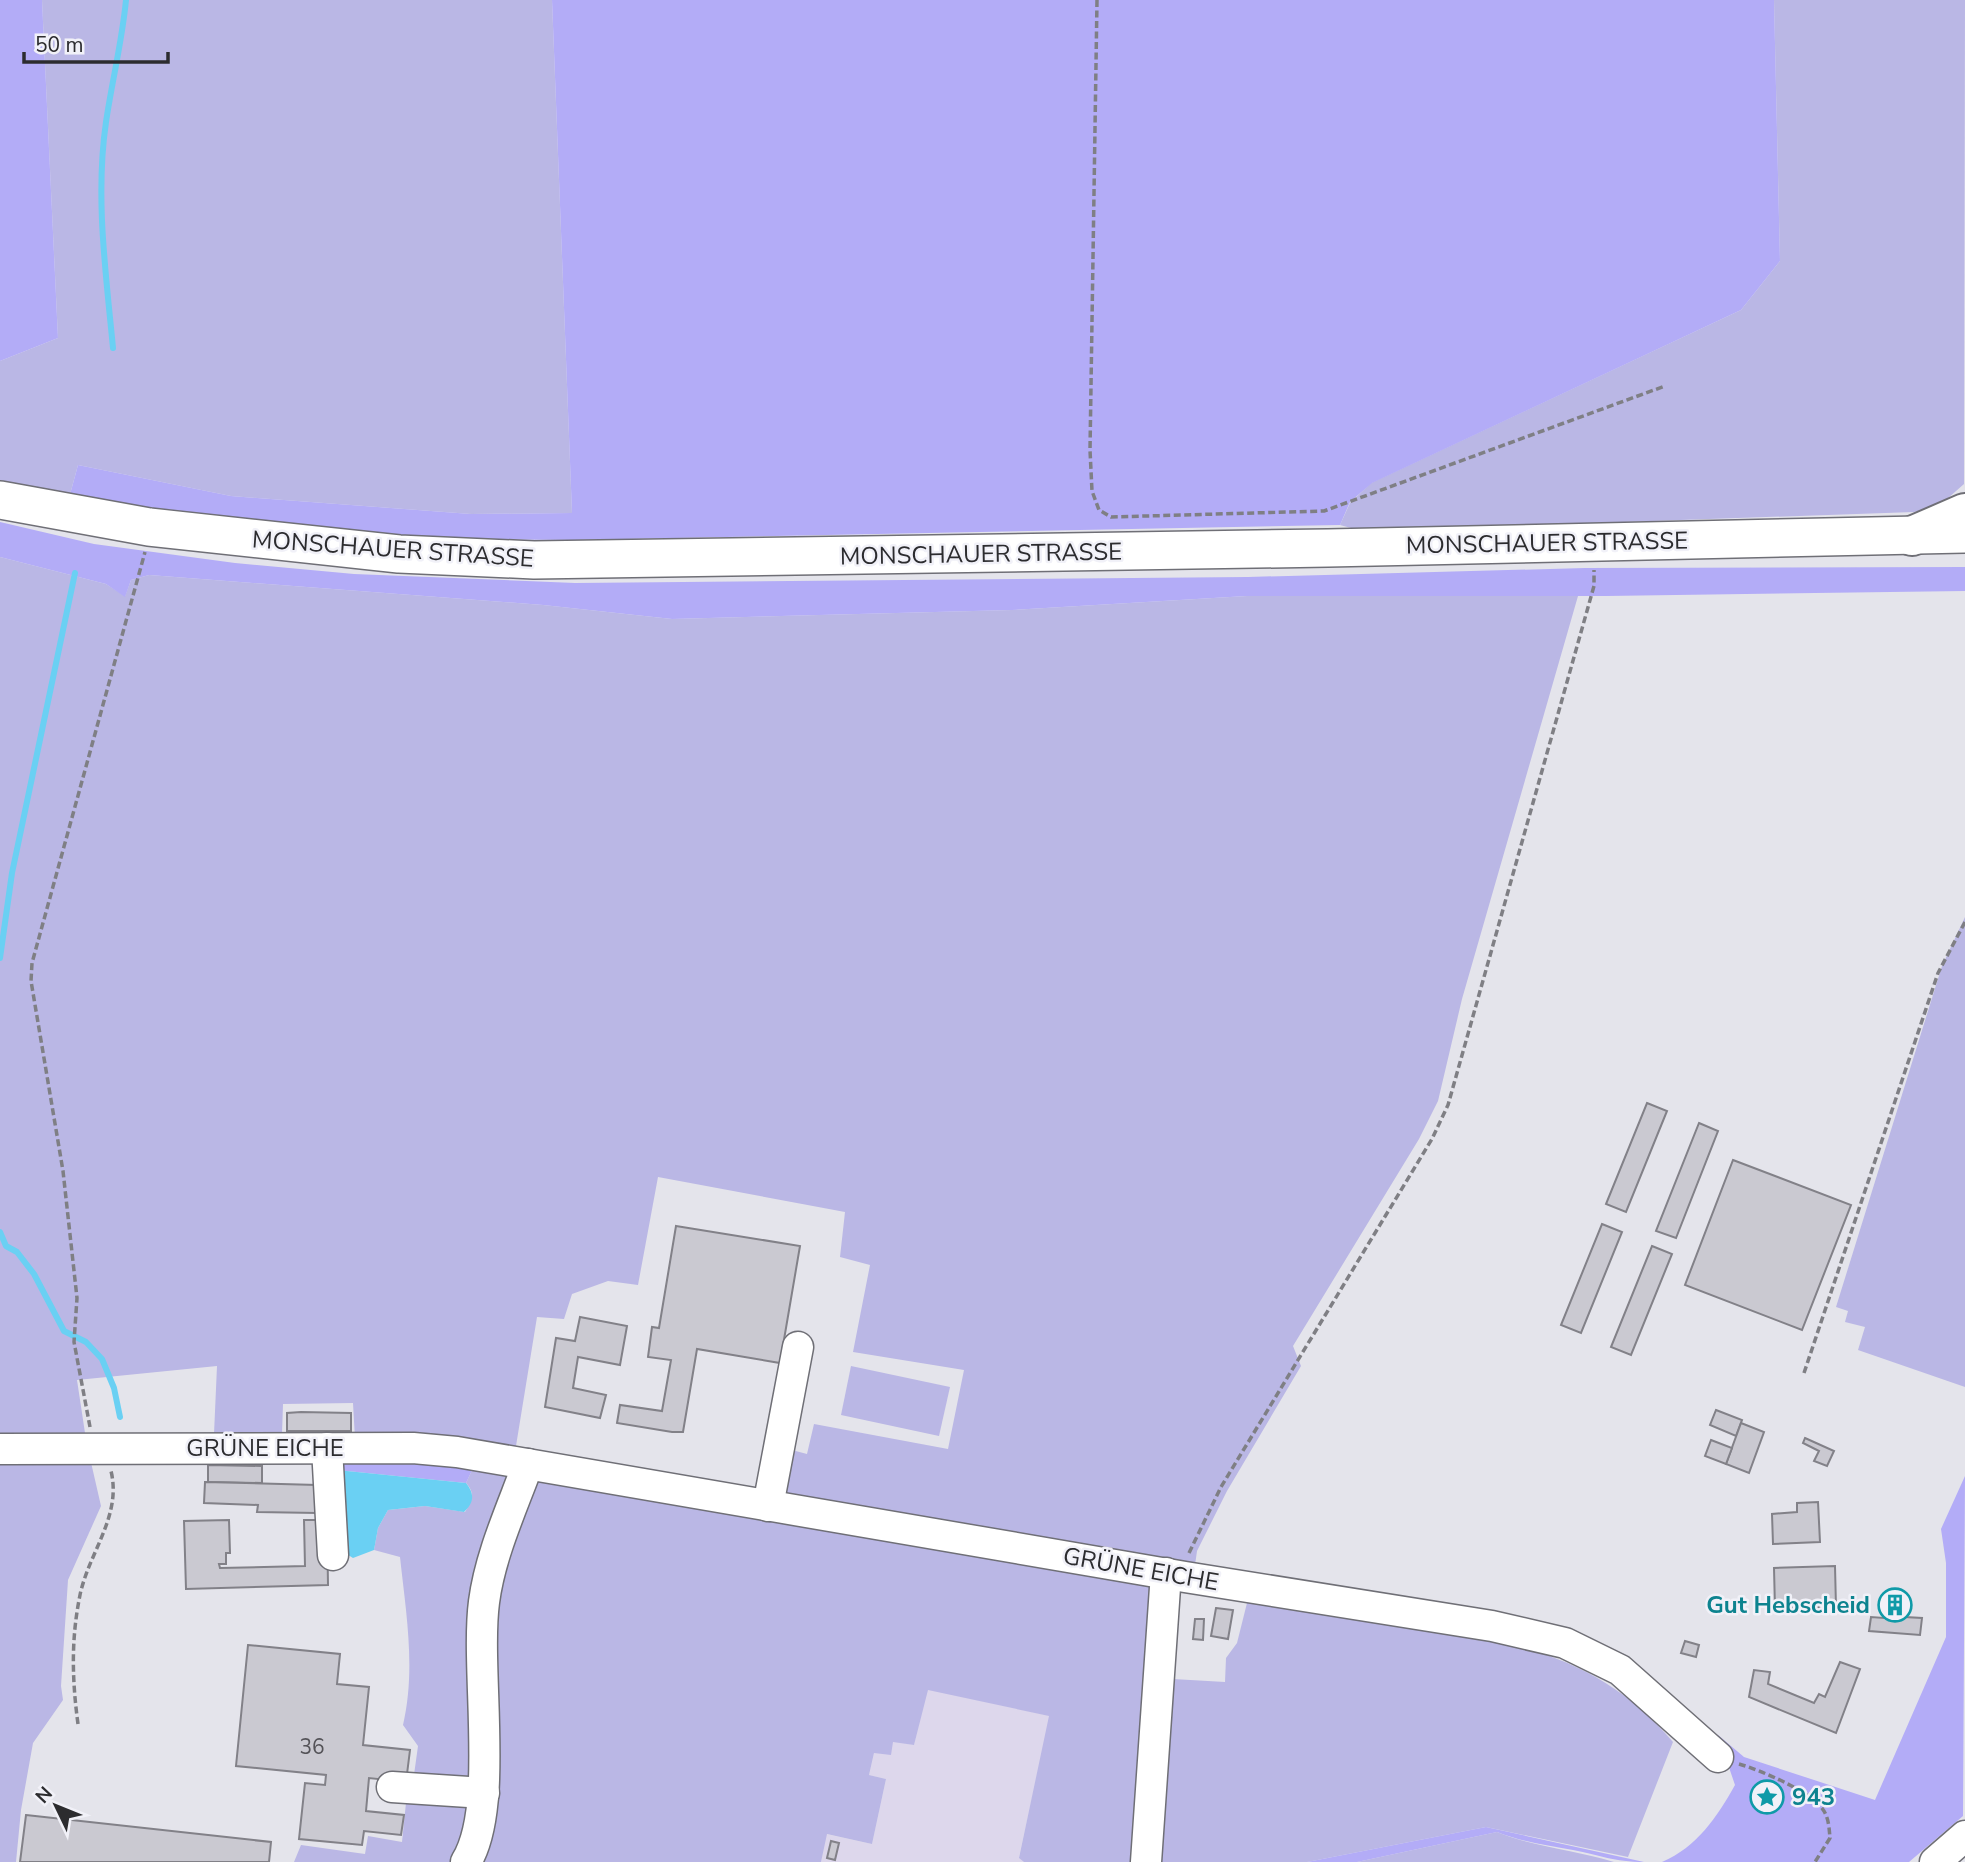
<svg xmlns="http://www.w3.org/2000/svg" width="1965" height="1862" viewBox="0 0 1965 1862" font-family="'Nunito Sans',sans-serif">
  <rect width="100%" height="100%" fill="#e4e4eb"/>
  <path fill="#ddd7ec" d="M927,1689L1050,1716L1019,1857L1024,1862H821L826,1834L872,1844L886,1779L869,1775L874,1753L893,1741L914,1745Z"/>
  <g fill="#bab7e5">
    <path d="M42,0H552L572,513L471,514L231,496L78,465L69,498L0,486V361L58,338Z"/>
    <path d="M1774,0H1965L1964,484L1939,506L1914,512L1362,531L1340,525L1350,503L1371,483L1741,310L1780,261Z"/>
    <path d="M0,557L106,584L125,596L131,580L149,575L543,605L672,619L1012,610L1247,596H1578L1462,999L1438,1101L1419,1139L1293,1346L1301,1366L1227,1491L1197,1551L1195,1565L778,1498L788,1449L807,1454L814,1424L948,1449L964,1370L853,1352L870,1265L840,1257L845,1212L658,1177L638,1285L608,1281L572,1294L564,1319L537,1317L515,1452L355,1439L353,1403L283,1404L282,1434H214L217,1366L77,1380L85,1433H0Z"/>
    <path d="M1965,917V1387L1858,1350L1865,1327L1845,1322L1848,1311L1836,1307L1942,966Z"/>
    <path d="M851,1366L950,1387L939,1436L841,1415Z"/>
    <path d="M90,1458L101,1506L68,1580L61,1686L63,1700L33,1743L21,1810L16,1862H0V1459Z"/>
    <path d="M475,1464L514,1478L508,1497L481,1789L413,1782L418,1746L403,1725C416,1669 406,1613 400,1557L374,1550L378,1528L388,1510L425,1506L465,1512C472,1501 476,1494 466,1483Z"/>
    <path d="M532,1474L1157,1579L1173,1679L1225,1682L1226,1658L1237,1643L1248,1599L1515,1646C1579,1661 1631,1692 1673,1742L1628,1857L1486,1827L1307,1862H1024L1019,1858L1049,1716L928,1690L914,1745L893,1742L891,1755L874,1753L869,1775L886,1779L872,1844L827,1834L821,1862H470L493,1601Z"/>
    <path d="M407,1793L478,1801L456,1862H294L301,1845L365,1854L368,1836L402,1842Z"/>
    <path d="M1497,1832C1534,1847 1575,1850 1614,1862H1357Z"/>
  </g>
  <g fill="#b3acf7">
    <path d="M0,0H42L58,338L0,361Z"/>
    <path d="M552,0H1774L1780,261L1741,310L1372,483L1350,502L1340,525L574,540L403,539L69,498L78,465L231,496L471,514L572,513Z"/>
    <path d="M0,522L94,544L235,563L354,574L575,583L1248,577L1585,568L1965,567V591L1606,596H1247L1012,610L672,619L543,605L149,575L131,580L125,597L106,584L0,557Z"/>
    <path d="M337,1454L475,1464L466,1483L337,1470Z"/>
    <path d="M1965,1476L1963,1816L1909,1862H1662C1697,1847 1717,1817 1735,1785L1718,1735L1744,1757L1875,1800L1946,1637V1563L1941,1529Z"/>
    <path d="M1486,1827L1644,1862C1614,1862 1600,1855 1573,1850C1546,1845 1522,1842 1497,1832L1357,1862H1307Z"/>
  </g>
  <path fill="#6ad0f3" d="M337,1470L466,1483C475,1494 474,1503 464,1512L425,1506L388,1510L378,1528L374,1550L353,1558L345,1553Z"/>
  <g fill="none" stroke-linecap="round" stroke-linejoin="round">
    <g stroke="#6ad0f3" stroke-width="6">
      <path d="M113,348C106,274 95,197 106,122C112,81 122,42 126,0"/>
      <path d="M0,958L12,873L75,573"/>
      <path d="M0,1232L6,1246L17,1252L34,1274L64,1331L86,1342L102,1359L114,1388L120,1417"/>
    </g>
  </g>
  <g fill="#cac9d1" stroke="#828188" stroke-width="2">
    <path d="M1647,1103L1667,1111L1626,1212L1606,1204Z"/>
    <path d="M1699,1123L1718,1131L1676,1238L1656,1231Z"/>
    <path d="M1733,1160L1851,1205L1802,1330L1685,1285Z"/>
    <path d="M1602,1224L1622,1232L1581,1333L1561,1325Z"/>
    <path d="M676,1226L800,1246L780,1363L697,1349L683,1432H672L617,1423L620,1405L662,1411L671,1360L648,1357L652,1327L659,1328Z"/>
    <path d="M1652,1246L1672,1254L1631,1355L1611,1347Z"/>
    <path d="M580,1317L627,1326L620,1365L578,1357L573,1388L606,1395L600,1418L545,1407L556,1338L575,1341Z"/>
    <path d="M1716,1410L1742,1420L1736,1436L1710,1425Z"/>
    <path d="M301,1412L351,1413V1431H287V1413Z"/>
    <path d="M1741,1423L1764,1432L1749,1473L1726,1464Z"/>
    <path d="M1805,1438L1834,1451L1827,1466L1814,1461L1819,1451L1803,1443Z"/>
    <path d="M1711,1440L1732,1448L1726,1464L1705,1456Z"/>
    <path d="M208,1465L262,1466V1483L208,1482Z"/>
    <path d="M205,1482L317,1485V1513L257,1512L258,1505L204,1503Z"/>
    <path d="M1818,1502L1820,1542L1773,1544L1772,1514L1797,1512V1503Z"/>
    <path d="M229,1520L230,1553H226V1564H219L220,1568L305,1566L304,1520H327L328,1585L186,1589L184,1521Z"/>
    <path d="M1835,1566L1836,1607L1775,1609L1774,1568Z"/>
    <path d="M1886,1592L1907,1594L1905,1617L1922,1618L1920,1635L1869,1631L1871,1617L1884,1618Z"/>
    <path d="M1216,1608L1233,1610L1228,1639L1211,1636Z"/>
    <path d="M1195,1619H1204L1203,1640L1193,1639Z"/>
    <path d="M1685,1641L1699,1645L1696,1657L1681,1653Z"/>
    <path d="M248,1645L340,1654L337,1684L369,1687L363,1745L410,1750L406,1782L369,1778L366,1811L404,1815L401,1835L364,1831L362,1845L299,1839L305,1783L325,1785L326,1775L236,1766Z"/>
    <path d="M1840,1662L1860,1669L1836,1733L1749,1697L1754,1670L1770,1672L1768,1684L1814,1703L1819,1694L1825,1697Z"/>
    <path d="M26,1815L271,1842L269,1862H20Z"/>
    <path d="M831,1841L839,1843L835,1860L827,1858Z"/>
  </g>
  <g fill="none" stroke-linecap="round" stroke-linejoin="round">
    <defs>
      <g id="minor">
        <path d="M327,1448L333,1555"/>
        <path d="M0,1449L413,1448L457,1452L1185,1577L1492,1626L1565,1643L1620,1670L1718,1757"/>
        <path d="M768,1506L798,1347"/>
        <path d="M392,1787L484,1793"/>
        <path d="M466,1862C500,1807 475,1671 484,1602C490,1555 512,1508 528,1464"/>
        <path d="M1146,1862L1166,1573"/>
        <path d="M1935,1862L1965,1836"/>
      </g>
      <path id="major" d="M0,500L149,527L399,554L534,560L1328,548L1965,534"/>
      <path id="highway" d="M1912,536L1965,513"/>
    </defs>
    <use href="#minor" stroke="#6f6f76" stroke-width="33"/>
    <use href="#major" stroke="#6f6f76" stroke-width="40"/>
    <use href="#highway" stroke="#6f6f76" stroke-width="42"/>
    <g stroke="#7f7f84" stroke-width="3.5" stroke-dasharray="7 3.5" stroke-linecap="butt">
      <path d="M1097,0L1090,450L1092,491L1099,510L1111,517L1324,511L1665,386"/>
      <path d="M1804,1373L1938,973L1965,922"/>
      <path d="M90,1427L74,1342L77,1298L63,1171L31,981L32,963L145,552"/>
      <path d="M1189,1553L1221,1487L1432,1139L1448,1105L1594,586V570"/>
      <path d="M78,1724C72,1680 71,1639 80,1595C89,1552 122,1516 111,1471"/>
      <path d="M1739,1764C1760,1770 1807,1790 1821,1807C1829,1816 1829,1828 1830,1838L1815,1862"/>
    </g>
    <use href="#minor" stroke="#fff" stroke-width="30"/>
    <use href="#major" stroke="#fff" stroke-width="37"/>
    <use href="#highway" stroke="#fff" stroke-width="38"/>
  </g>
  <defs>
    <symbol id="building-ring" viewBox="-11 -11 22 22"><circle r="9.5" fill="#f1f1f8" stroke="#0f9aa8" stroke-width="1.5"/><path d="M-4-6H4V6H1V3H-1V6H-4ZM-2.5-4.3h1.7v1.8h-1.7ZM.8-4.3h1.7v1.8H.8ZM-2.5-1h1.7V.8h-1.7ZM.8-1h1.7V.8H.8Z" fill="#0f9aa8"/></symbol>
    <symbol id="sight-ring" viewBox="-11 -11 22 22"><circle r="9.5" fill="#f1f1f8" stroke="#0f9aa8" stroke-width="1.5"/><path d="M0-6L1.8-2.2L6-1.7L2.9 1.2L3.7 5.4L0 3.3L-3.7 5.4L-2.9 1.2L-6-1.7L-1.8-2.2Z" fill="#0f9aa8"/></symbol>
  </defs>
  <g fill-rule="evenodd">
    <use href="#building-ring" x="1876" y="1586" width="38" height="38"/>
    <use href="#sight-ring" x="1748" y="1778" width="38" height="38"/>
  </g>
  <g text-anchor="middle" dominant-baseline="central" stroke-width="5" stroke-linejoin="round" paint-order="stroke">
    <g font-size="21" fill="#545358">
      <text x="312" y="1747">36</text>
    </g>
    <g font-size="24" fill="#2c2c2f" stroke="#f1f1f8">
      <text transform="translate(1547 543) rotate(-1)">MONSCHAUER STRASSE</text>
      <text transform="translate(393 549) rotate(4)">MONSCHAUER STRASSE</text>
      <text transform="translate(981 554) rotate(-1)">MONSCHAUER STRASSE</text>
      <text x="265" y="1448">GRÜNE EICHE</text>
      <text transform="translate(1141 1569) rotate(10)">GRÜNE EICHE</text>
    </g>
    <g font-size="24" font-weight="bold" fill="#0d838f" stroke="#f1f1f8" text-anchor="end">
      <text x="1870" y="1605">Gut Hebscheid</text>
      <text x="1792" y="1797" text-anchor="start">943</text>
    </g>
  </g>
  <g transform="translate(56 1806) rotate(313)" stroke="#f1f1f8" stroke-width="5" paint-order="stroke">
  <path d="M0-5L12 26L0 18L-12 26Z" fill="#2c2c2f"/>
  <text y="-10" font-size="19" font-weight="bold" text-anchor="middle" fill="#2c2c2f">N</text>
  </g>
  <path d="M24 52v10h144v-10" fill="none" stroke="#2c2c2f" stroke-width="3.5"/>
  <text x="35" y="52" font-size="21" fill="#2c2c2f" stroke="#f1f1f8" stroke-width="5" paint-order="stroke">50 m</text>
</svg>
